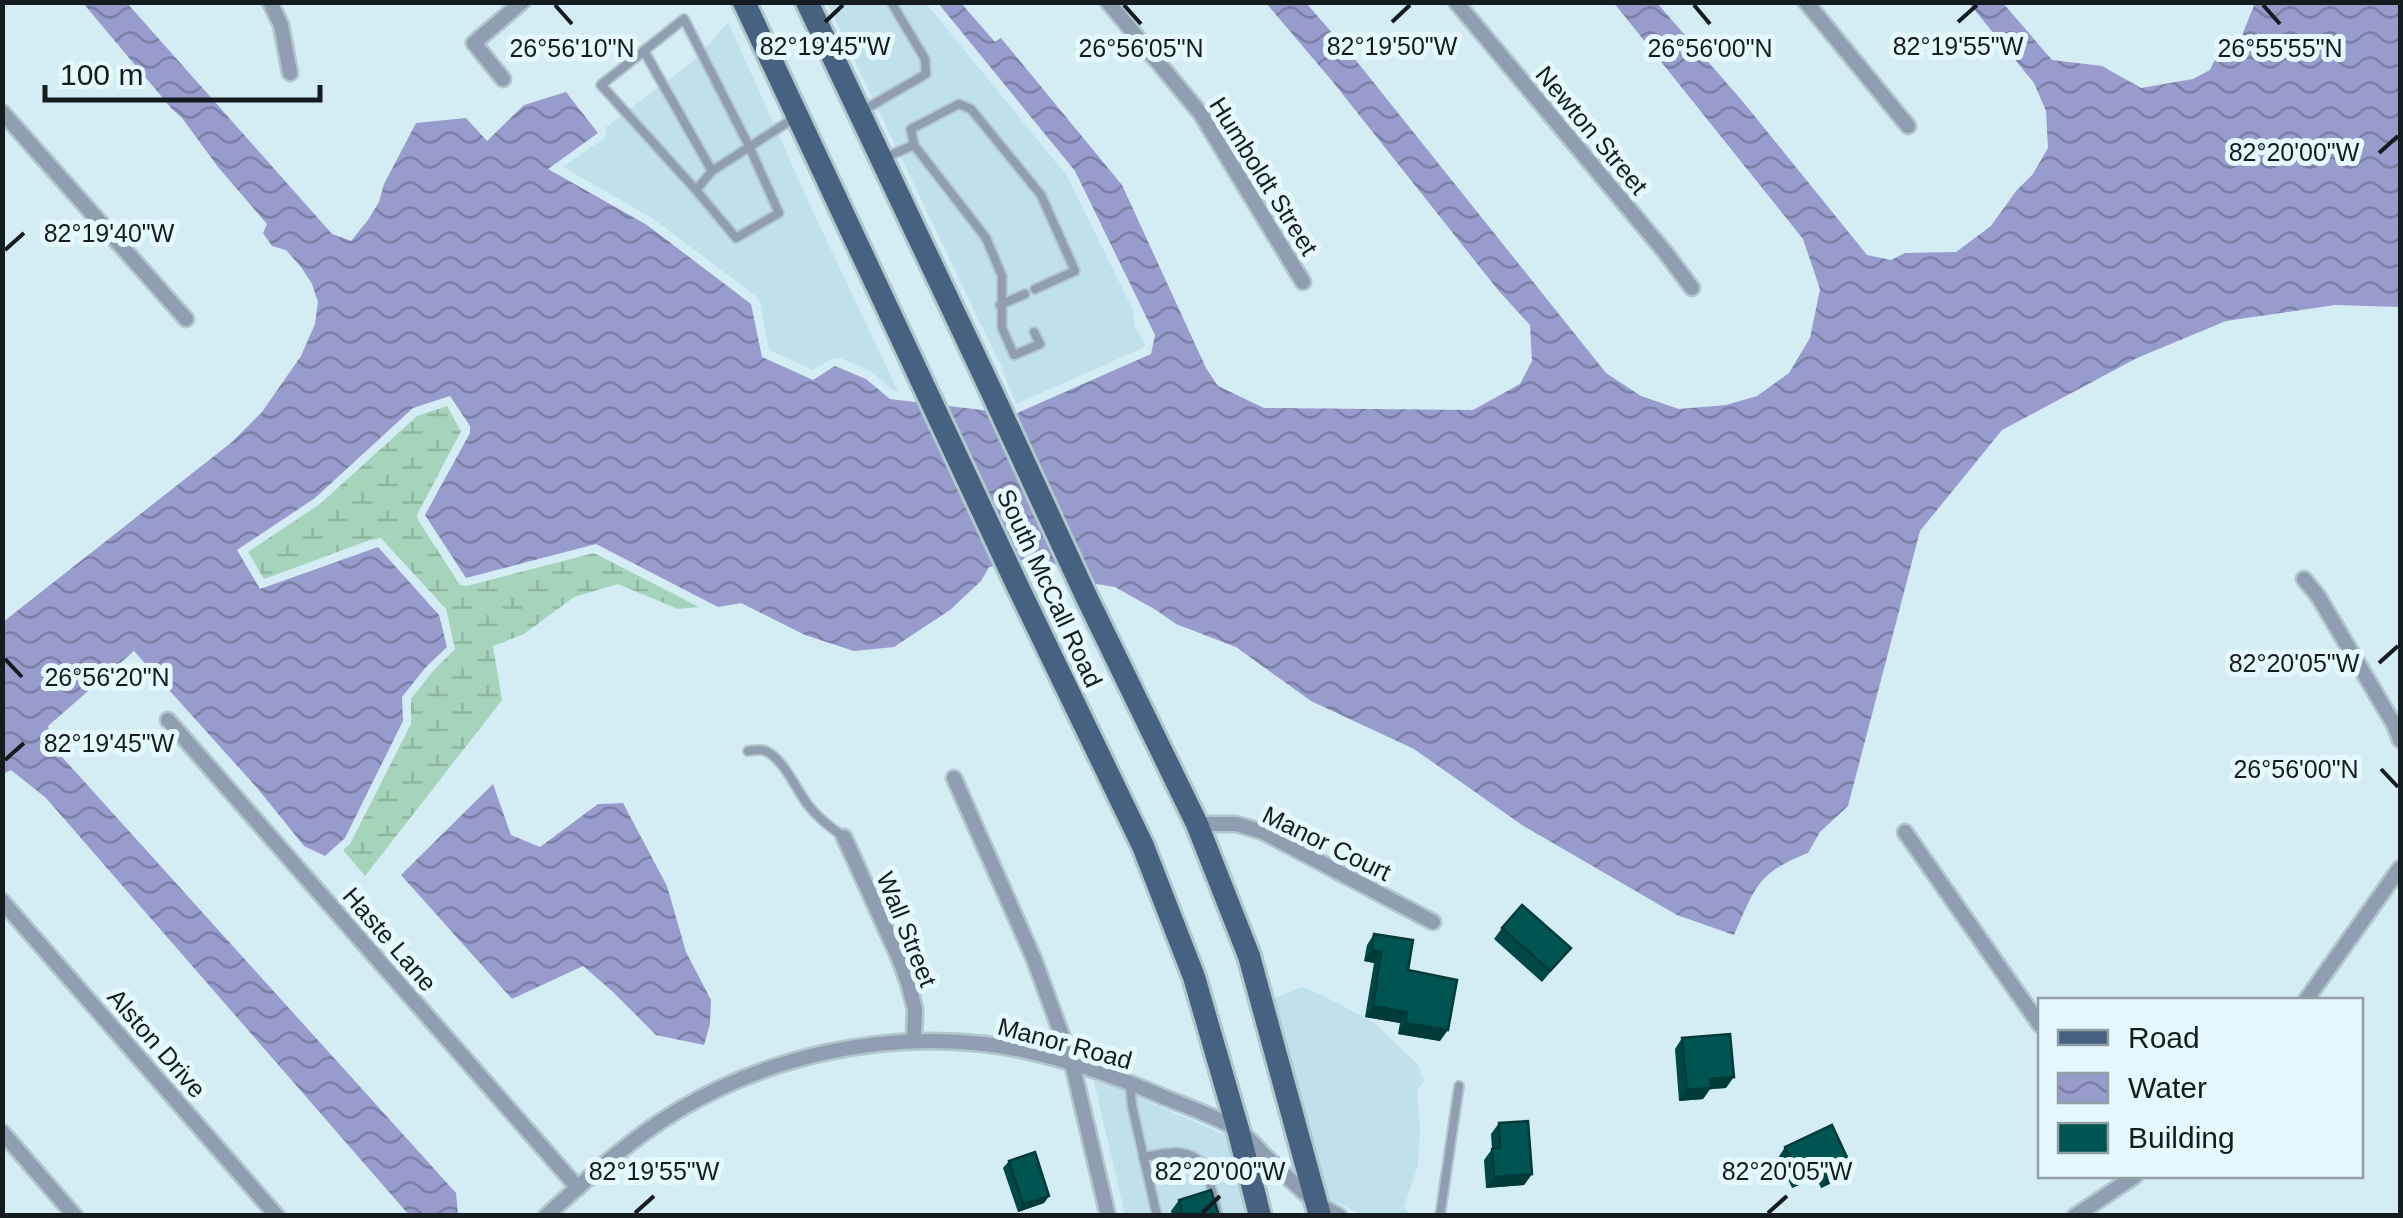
<svg xmlns="http://www.w3.org/2000/svg" width="2403" height="1218" viewBox="0 0 2403 1218" font-family="Arial,sans-serif">
  <defs>
    <pattern id="wetland-marsh" width="20" height="14" patternUnits="userSpaceOnUse" patternTransform="scale(2.5)"><rect width="20" height="14" fill="#a6d3bb"/><path d="M1 5h8M5 5V1M11 12h8M15 12V8" fill="none" stroke="#8eb5a0"/></pattern>
    <pattern id="water-waves" width="16" height="10" patternUnits="userSpaceOnUse" patternTransform="scale(2.5)"><rect width="16" height="10" fill="#989ccc"/><path d="M0 5q4-4 8 0t8 0" fill="none" stroke="#7b7ea5"/></pattern>
  </defs>
  <rect width="100%" height="100%" fill="#d4ecf4"/>
  <g fill="#c0e0eb">
    <path d="M827,3H926L1067,176L1133,310L1135,327L1145,344L1143,348L1016,404L1002,370H1003Z"/>
    <path d="M728,22L814,214L898,391H894L870,371L840,358L831,359L813,370L769,350L760,302L757,297L652,218L563,167L604,138L607,133L605,128L697,58Z"/>
    <path d="M1301,987L1320,994L1375,1023L1418,1065L1424,1081L1417,1091L1420,1130L1418,1165L1404,1207L1410,1215H1363L1325,1197L1271,1000Z"/>
    <path d="M1094,1081L1126,1092L1229,1137L1249,1215H1125Z"/>
  </g>
  <path fill="url(#wetland-marsh)" d="M447,406L461,431L417,515L418,520L460,585L467,586L594,553L699,607L678,609L618,584L574,597L524,634L493,646L502,700L365,876L343,850L350,844L411,724V699L432,672L455,649L446,609L381,538L370,540L264,579L248,552L320,504L417,416Z"/>
  <g fill="url(#water-waves)">
    <path d="M83,3H127L332,234L351,241L368,220L379,202L384,184L416,123L466,118L487,141L524,105L566,92L598,133L548,169L647,225L751,304L762,357L813,380L835,366L866,379L890,399L1015,414L1151,354L1155,335L1075,171L938,3H961L995,42L1001,38L1122,185L1206,368L1218,386L1264,408L1473,410L1520,384L1532,361L1530,325L1498,290L1333,82L1266,3H1306L1350,53L1606,373L1641,396L1679,409L1726,405L1757,396L1789,373L1810,338L1820,289L1803,239L1614,3H1657L1744,103L1867,255L1891,260L1905,253L1956,252L1991,226L2016,191L2033,174L2048,148L2046,111L2034,83L1969,3H2003L2052,60L2102,66L2141,88L2193,79L2210,70C2216,55 2223,47 2239,43L2255,3H2400V307L2335,305L2226,321L2137,358L2002,430L1920,531L1848,806L1820,832L1808,853C1757,873 1755,888 1734,935L1677,915L1522,825L1414,749L1311,701L1236,647L1176,624L1156,610L1115,587L1090,583L1040,556L989,567L981,581L950,610L894,647L854,651L805,635L741,603L718,607L596,544L466,578L425,515L470,433V426L450,396L413,408L315,498L237,550L260,589L378,547L439,615L447,647L426,667L402,697L403,721L345,838L325,856L304,846L258,789L134,651L48,726L53,747L456,1193L458,1214L456,1216L409,1215L46,798L11,770L3,774V622L232,442L262,412L301,356L315,324L318,302L312,284L301,267L286,250L272,246L263,233L267,224L218,167L182,118L172,109Z"/>
    <path d="M493,784L511,835L540,847L598,804L623,803L667,886L686,952L711,1000L710,1024L704,1045L656,1035L612,991L583,966L512,999L401,875Z"/>
  </g>
  <g fill="none" stroke-linecap="round" stroke-linejoin="round">
    <defs>
      <g id="lane">
        <path d="M644,51L712,171"/>
        <path d="M862,111L926,74L925,59L891,2"/>
        <path d="M886,157L914,145"/>
        <path d="M696,190L601,85L684,19L749,146L779,213L736,238L696,190L712,171L794,118"/>
        <path d="M1000,305L1025,294"/>
        <path d="M1034,332L1040,344L1014,355L1002,328V276L986,238L914,145L911,129L959,104L971,109L1041,195L1075,271L1035,289"/>
        <path d="M748,751C757,750 763,748 771,754C787,766 796,789 808,805C818,818 831,828 844,837"/>
        <path d="M1130,1082L1132,1106L1157,1216"/>
        <path d="M1143,1157C1169,1153 1185,1146 1206,1166L1218,1216"/>
        <path d="M1440,1216L1459,1086"/>
      </g>
      <g id="street">
        <path d="M270,2L281,25L290,73"/>
        <path d="M1108,2L1201,114L1303,282"/>
        <path d="M1456,2L1665,252L1692,288"/>
        <path d="M1806,2L1908,126"/>
        <path d="M503,79L474,43L522,2"/>
        <path d="M2,112L186,319"/>
        <path d="M2304,579L2318,596L2395,726L2400,740"/>
        <path d="M168,720L578,1188"/>
        <path d="M954,778L1034,959L1072,1063L1108,1216"/>
        <path d="M1197,824H1236L1263,832L1433,922"/>
        <path d="M1905,832L2040,1025"/>
        <path d="M844,837L899,958L908,983L915,1009L914,1041"/>
        <path d="M2,901L277,1216"/>
        <path d="M2306,1000L2400,868"/>
        <path d="M2,1132L75,1216"/>
        <path d="M546,1216C588,1178 629,1140 677,1111C767,1057 879,1032 984,1044C1046,1051 1108,1073 1166,1098C1189,1107 1214,1116 1235,1128C1246,1134 1255,1145 1263,1154C1288,1177 1308,1200 1339,1216"/>
        <path d="M2075,1216L2135,1176"/>
      </g>
      <g id="primary">
        <path d="M744,2L1018,587L1143,846L1194,977L1238,1129L1260,1216"/>
        <path d="M807,2L988,384L1086,596L1197,824L1249,956L1320,1216"/>
      </g>
    </defs>
    <use href="#lane" stroke="#b1c7ce" stroke-width="12"/>
    <use href="#street" stroke="#b1c7ce" stroke-width="19"/>
    <use href="#primary" stroke="#b1c7ce" stroke-width="28"/>
    <use href="#lane" stroke="#8f9eb0" stroke-width="8"/>
    <use href="#street" stroke="#8f9eb0" stroke-width="14"/>
    <use href="#primary" stroke="#466280" stroke-width="22"/>
  </g>
  <g fill="#004847">
    <path d="M1502,928L1571,948L1542,982L1494,939Z"/>
    <path d="M1374,934L1408,970L1440,1041L1398,1034L1400,1023L1365,1017L1374,963L1364,961L1367,945Z"/>
    <path d="M1682,1038L1726,1088L1710,1089L1703,1099L1679,1101L1675,1049Z"/>
    <path d="M1499,1123L1532,1174L1524,1185L1486,1188L1484,1160L1492,1149L1491,1134Z"/>
    <path d="M1785,1147L1851,1166L1844,1177L1821,1188L1816,1177L1792,1188L1778,1158Z"/>
    <path d="M1009,1161L1049,1196L1044,1203L1018,1212L1003,1168Z"/>
    <path d="M1179,1200L1219,1216H1172L1171,1211Z"/>
  </g>
  <g fill="#003b39">
    <path d="M1372,950L1381,952L1374,963L1364,961Z"/>
    <path d="M1373,1006L1407,1012L1400,1023L1365,1017Z"/>
    <path d="M1405,1023L1448,1030L1440,1041L1398,1034Z"/>
    <path d="M1734,1077L1726,1088L1710,1089L1703,1099L1679,1101L1687,1090L1710,1079Z"/>
    <path d="M1824,1166L1816,1177L1792,1188L1800,1177Z"/>
    <path d="M1851,1166L1844,1177L1821,1188L1829,1177Z"/>
    <path d="M1532,1174L1524,1185L1486,1188L1494,1177Z"/>
    <path d="M1049,1196L1044,1203L1018,1212L1023,1204Z"/>
  </g>
  <g fill="#005452" stroke="#003b39" stroke-width="2.5">
    <path d="M1522,905L1571,948L1550,971L1502,928Z"/>
    <path d="M1374,934L1413,940L1408,970L1457,980L1448,1030L1405,1023L1407,1012L1373,1006L1381,952L1372,950Z"/>
    <path d="M1730,1034L1734,1077L1710,1079L1711,1088L1687,1090L1682,1038Z"/>
    <path d="M1528,1121L1532,1174L1494,1177L1492,1149L1500,1148L1499,1123Z"/>
    <path d="M1832,1125L1851,1166L1829,1177L1824,1166L1800,1177L1785,1147Z"/>
    <path d="M1035,1152L1049,1196L1023,1204L1009,1161Z"/>
    <path d="M1211,1190L1219,1216H1183L1179,1200Z"/>
  </g>
  <path fill="none" stroke="#141c1f" stroke-width="4" d="M555,5L572,24M1124,5L1141,24M1694,5L1710,24M2263,5L2280,24M825,22L843,5M1392,22L1410,5M1958,22L1977,5M2379,153L2398,136M5,250L24,233M5,659L22,677M2379,663L2398,646M5,760L24,743M2381,769L2398,787M635,1213L654,1196M1202,1213L1220,1196M1768,1213L1787,1196"/>
  <g text-anchor="middle" dominant-baseline="central" stroke-width="10" stroke-linejoin="round" paint-order="stroke">
    <g font-size="25" fill="#141c1f" stroke="#e5f8ff">
      <text transform="translate(1592 130) rotate(50)">Newton Street</text>
      <text transform="translate(1264 176) rotate(58)">Humboldt Street</text>
      <text transform="translate(1050 588) rotate(65)">South McCall Road</text>
      <text transform="translate(1327 843) rotate(26)">Manor Court</text>
      <text transform="translate(907 929) rotate(68)">Wall Street</text>
      <text transform="translate(390 939) rotate(49)">Haste Lane</text>
      <text transform="translate(157 1043) rotate(49)">Alston Drive</text>
      <text transform="translate(1065 1043) rotate(15)">Manor Road</text>
    </g>
  </g>
  <g font-size="25" text-anchor="middle" fill="#141c1f" stroke="#e5f8ff" stroke-width="10" stroke-linejoin="round" paint-order="stroke">
    <text x="825" y="55">82°19'45"W</text>
    <text x="1958" y="55">82°19'55"W</text>
    <text x="1392" y="55">82°19'50"W</text>
    <text x="572" y="57">26°56'10"N</text>
    <text x="1141" y="57">26°56'05"N</text>
    <text x="1710" y="57">26°56'00"N</text>
    <text x="2280" y="57">26°55'55"N</text>
    <text x="2294" y="161">82°20'00"W</text>
    <text x="109" y="242">82°19'40"W</text>
    <text x="2294" y="672">82°20'05"W</text>
    <text x="107" y="686">26°56'20"N</text>
    <text x="109" y="752">82°19'45"W</text>
    <text x="2296" y="778">26°56'00"N</text>
    <text x="654" y="1180">82°19'55"W</text>
    <text x="1220" y="1180">82°20'00"W</text>
    <text x="1787" y="1180">82°20'05"W</text>
  </g>
  <rect width="2403" height="1218" fill="none" stroke="#141c1f" stroke-width="10"/>
  <rect x="2038" y="998" width="325" height="180" fill="#e5f8ff" stroke="#91a0a5" stroke-width="2.5"/>
  <rect x="2058" y="1030" width="50" height="15" fill="#466280" stroke="#91a0a5" stroke-width="2.5"/>
  <text x="2128" y="1048" font-size="30" fill="#141c1f">Road</text>
  <rect x="2058" y="1073" width="50" height="30" fill="url(#water-waves)" stroke="#91a0a5" stroke-width="2.5"/>
  <text x="2128" y="1098" font-size="30" fill="#141c1f">Water</text>
  <rect x="2058" y="1123" width="50" height="30" fill="#005452" stroke="#91a0a5" stroke-width="2.5"/>
  <text x="2128" y="1148" font-size="30" fill="#141c1f">Building</text>
  <path d="M45 85v15h275v-15" fill="none" stroke="#141c1f" stroke-width="5"/>
  <text x="60" y="85" font-size="30" fill="#141c1f" stroke="#e5f8ff" stroke-width="8" paint-order="stroke">100 m</text>
</svg>
